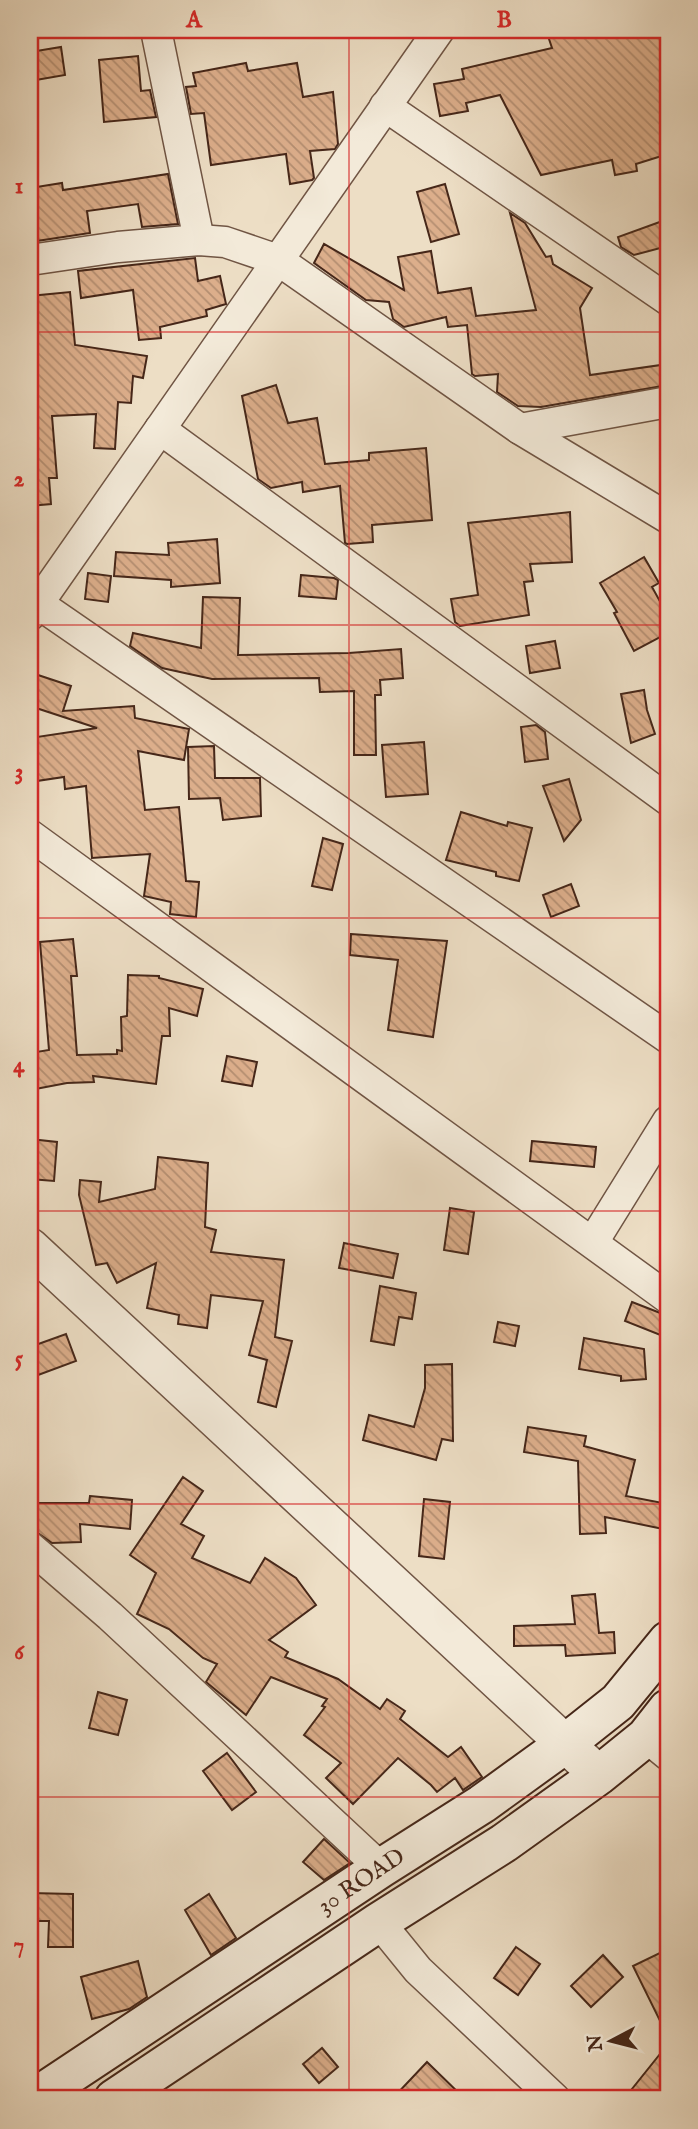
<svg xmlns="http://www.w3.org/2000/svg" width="698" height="2129" viewBox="0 0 698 2129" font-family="'IM FELL English',serif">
  <defs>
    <pattern id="building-back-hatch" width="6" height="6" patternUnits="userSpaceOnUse" patternTransform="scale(1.75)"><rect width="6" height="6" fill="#dcae8b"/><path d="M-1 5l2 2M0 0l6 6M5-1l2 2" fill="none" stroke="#b48e71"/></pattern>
  </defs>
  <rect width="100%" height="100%" fill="#eddec5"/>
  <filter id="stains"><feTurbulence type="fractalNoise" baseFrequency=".00286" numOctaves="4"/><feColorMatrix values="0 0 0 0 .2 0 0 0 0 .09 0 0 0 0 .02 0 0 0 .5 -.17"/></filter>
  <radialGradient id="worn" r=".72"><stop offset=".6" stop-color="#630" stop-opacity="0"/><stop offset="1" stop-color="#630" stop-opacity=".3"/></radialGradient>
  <g fill="url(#building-back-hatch)" stroke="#462719" stroke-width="2">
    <path d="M546,30H668V154L636,164L637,171L615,175L612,160L541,175L500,95L466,103L468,111L440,116L434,84L464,79L462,69L552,48Z"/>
    <path d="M61,47L65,75L30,81V52Z"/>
    <path d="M138,56L141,91L150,90L156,117L104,122L99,60Z"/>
    <path d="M246,63L248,71L297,63L303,97L333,92L338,144L335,149L310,151L314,178L312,180L290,184L286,154L211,165L204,113L191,114L186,87L196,86L193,73Z"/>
    <path d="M168,174L178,224L142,227L138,204L87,211L90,233L30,242V188L62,183L63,190Z"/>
    <path d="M445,184L459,234L431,242L417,192Z"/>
    <path d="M510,213L525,223L546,257L551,256L553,264L592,288L580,308L590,375L668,364V385L541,407L518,406L497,392L498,374L475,376L472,374L467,325L448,327L446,317L404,327L393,319L389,302L366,300L314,263L324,244L404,290L398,257L431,251L438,293L471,288L476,316L536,310Z"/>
    <path d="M668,219V246L634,255L621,247L618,237Z"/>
    <path d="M195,258L198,281L220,276L226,304L206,310L207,316L160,327L161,338L139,340L133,290L81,298L78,271Z"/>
    <path d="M70,292L75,345L147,356L143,378L133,376L131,403L118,402L115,449L94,448L96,414L52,416L57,478H49L51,504L30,506V296Z"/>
    <path d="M276,385L288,423L317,418L325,464L369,460V453L426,448L432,520L372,525L373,542L347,544L345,543L340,486L303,492L302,482L271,488L258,479L242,396Z"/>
    <path d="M570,512L572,562L530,564L533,581L524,582L529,615L460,626L455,622L451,599L478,595L468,523Z"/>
    <path d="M217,539L220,583L171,587V580L114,576L116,552L169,555L168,543Z"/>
    <path d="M644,557L659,583L652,587L668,616V633L634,651L614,613L617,612L600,583Z"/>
    <path d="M88,573L111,576L108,602L85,599Z"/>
    <path d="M301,575L334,578L338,580L336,599L299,596Z"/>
    <path d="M203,597L240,598L238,655L349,653L401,649L403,678L380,680L381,695H375L376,755H354V691L320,692L319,678L212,679L162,668L130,646L133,633L201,648Z"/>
    <path d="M555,641L560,668L530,673L526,646Z"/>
    <path d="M38,675L71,686L63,711L134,706L135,718L189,729L184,760L138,751L145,810L179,807L186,881L199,882L196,917L170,914L171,902L144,896L150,854L92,858L86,786L65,789L64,777L30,782V738L97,728L30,706Z"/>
    <path d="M644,690L647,710L655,734L631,743L621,694Z"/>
    <path d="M536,725L545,732L548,759L525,762L521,727Z"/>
    <path d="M424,742L428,794L386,797L382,745Z"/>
    <path d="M214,746L215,778H260L261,816L223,820L220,798L189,799L188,747Z"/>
    <path d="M569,779L581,820L564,841L543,786Z"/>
    <path d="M461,812L507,826L508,822L532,828L519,881L496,876V872L446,860Z"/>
    <path d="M323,838L343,844L332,890L312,886Z"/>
    <path d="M571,884L579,906L551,917L543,895Z"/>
    <path d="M351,934L447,941L433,1037L388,1030L398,960L350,955Z"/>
    <path d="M73,939L77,976H71L77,1055L117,1054V1050L122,1051L121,1017L127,1016L128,975L159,976V978L203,989L197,1016L169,1008L170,1036H162L156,1084L93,1076L94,1082L67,1083L30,1090V1053L49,1050L40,942Z"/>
    <path d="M227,1056L257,1062L252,1086L222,1081Z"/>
    <path d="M30,1139L57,1142L54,1181L30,1179Z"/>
    <path d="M532,1141L596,1147L594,1167L530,1161Z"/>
    <path d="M158,1157L208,1163L205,1227L216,1230L211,1252L284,1260L275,1337L292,1341L276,1407L258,1402L267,1360L249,1355L263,1301L211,1295L207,1328L178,1324L179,1315L147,1308L156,1263L117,1283L107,1263L96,1265L79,1195L80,1180L101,1182L99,1202L155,1189Z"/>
    <path d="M450,1208L474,1212L468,1254L444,1250Z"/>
    <path d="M344,1243L398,1254L393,1278L339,1268Z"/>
    <path d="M380,1286L416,1293L412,1319L399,1317L394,1345L371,1341Z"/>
    <path d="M632,1302L668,1316V1338L625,1321Z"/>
    <path d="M498,1322L519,1326L515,1346L494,1342Z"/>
    <path d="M66,1334L76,1361L30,1378V1347Z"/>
    <path d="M584,1338L644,1349L646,1379L621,1381V1376L579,1369Z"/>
    <path d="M452,1364L453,1441L442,1439L436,1460L363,1440L369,1415L414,1427L425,1388V1365Z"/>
    <path d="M528,1427L586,1436L584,1446L635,1460L626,1496L668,1504V1530L605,1517L606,1533L580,1534L578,1461L524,1452Z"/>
    <path d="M183,1477L203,1491L181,1524L204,1536L192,1558L250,1583L265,1558L296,1578L316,1605L269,1640L288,1652L285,1657L338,1679L380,1709L387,1699L405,1711L400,1719L448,1757L461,1747L482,1777L463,1790L455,1778L437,1792L431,1785L398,1758L353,1804L326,1778L341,1763L304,1735L325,1707L322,1706L327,1699L271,1677L246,1715L206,1682L217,1664L203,1658L169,1629L137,1614L156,1573L130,1555Z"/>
    <path d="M90,1496L132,1500L130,1529L80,1524L81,1542L52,1543L35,1531V1503H89Z"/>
    <path d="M424,1499L450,1502L444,1559L419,1556Z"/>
    <path d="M595,1594L599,1633L614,1632L615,1653L566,1656L565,1645L514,1646V1626L575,1624L572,1596Z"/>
    <path d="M98,1692L127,1700L118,1735L89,1728Z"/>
    <path d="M227,1753L256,1792L232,1810L203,1771Z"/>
    <path d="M324,1839L350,1863L324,1880L303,1862Z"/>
    <path d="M30,1893L73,1894V1947H48L49,1921H30Z"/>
    <path d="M209,1894L236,1938L211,1955L185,1910Z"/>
    <path d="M516,1947L540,1964L518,1995L494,1978Z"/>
    <path d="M668,1949V2037L633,1966Z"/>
    <path d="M603,1955L623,1977L591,2007L571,1986Z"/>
    <path d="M138,1961L147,1997L129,2009L92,2019L81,1977Z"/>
    <path d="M668,2044V2099H624Z"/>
    <path d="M322,2048L338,2067L319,2083L303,2064Z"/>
    <path d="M427,2062L465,2099H392Z"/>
  </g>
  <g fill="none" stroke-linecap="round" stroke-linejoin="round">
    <defs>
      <g id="minor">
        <path d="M156,30L199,240"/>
        <path d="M385,106L668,300"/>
        <path d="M30,260L118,247L199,240L225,242L278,260L520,429L668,518"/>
        <path d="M160,429L668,800"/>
        <path d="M520,429L668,402"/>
        <path d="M30,598L668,1038"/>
        <path d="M30,615L439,30"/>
        <path d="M30,835L668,1298"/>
        <path d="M593,1242L668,1121"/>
        <path d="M30,1547L110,1616L381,1868"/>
        <path d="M646,1737L668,1755"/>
        <path d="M379,1922L418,1970L555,2099"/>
      </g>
      <path id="tertiary" d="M30,1247L599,1775"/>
      <g id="secondary">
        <path id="s1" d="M33,2099L381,1868L482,1804L565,1744L618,1702L668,1641"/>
        <path d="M114,2099L379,1922L504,1843L599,1775L646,1737L668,1709"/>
      </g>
    </defs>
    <use href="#minor" stroke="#705544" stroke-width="33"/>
    <use href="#tertiary" stroke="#705544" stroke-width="40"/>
    <use href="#secondary" stroke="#462719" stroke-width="42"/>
    <use href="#minor" stroke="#f3ead9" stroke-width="30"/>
    <use href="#tertiary" stroke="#f3ead9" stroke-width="37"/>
    <use href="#secondary" stroke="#f3ead9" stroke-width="38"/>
  </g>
  <path fill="none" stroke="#d62828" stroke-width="2" stroke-opacity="0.55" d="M349,30V2099M30,332H668M30,625H668M30,918H668M30,1211H668M30,1504H668M30,1797H668"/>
  <g text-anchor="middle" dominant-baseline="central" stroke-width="5" stroke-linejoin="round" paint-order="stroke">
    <g font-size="24" fill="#462719" stroke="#f3ead9">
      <text stroke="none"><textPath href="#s1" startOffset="394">30 ROAD</textPath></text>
    </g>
  </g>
  <rect width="698" height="2129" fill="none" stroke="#eddec5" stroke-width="77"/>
  <g transform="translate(611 2041) rotate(263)" stroke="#f3ead9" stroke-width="5" paint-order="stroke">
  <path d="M0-5L12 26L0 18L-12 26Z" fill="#462719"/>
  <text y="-10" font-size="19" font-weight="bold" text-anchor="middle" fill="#462719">N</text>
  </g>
  <rect x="38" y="38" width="622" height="2052" fill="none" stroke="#d62828" stroke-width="2.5"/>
  <g font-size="23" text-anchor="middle" font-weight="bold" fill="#d62828">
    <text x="194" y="27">A</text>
    <text x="504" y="27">B</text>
    <text x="19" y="193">1</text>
    <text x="19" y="486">2</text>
    <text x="19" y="779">3</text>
    <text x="19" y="1072">4</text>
    <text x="19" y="1366">5</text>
    <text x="19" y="1659">6</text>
    <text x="19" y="1952">7</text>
  </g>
  <rect width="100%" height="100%" filter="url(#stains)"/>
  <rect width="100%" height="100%" fill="url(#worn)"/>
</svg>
